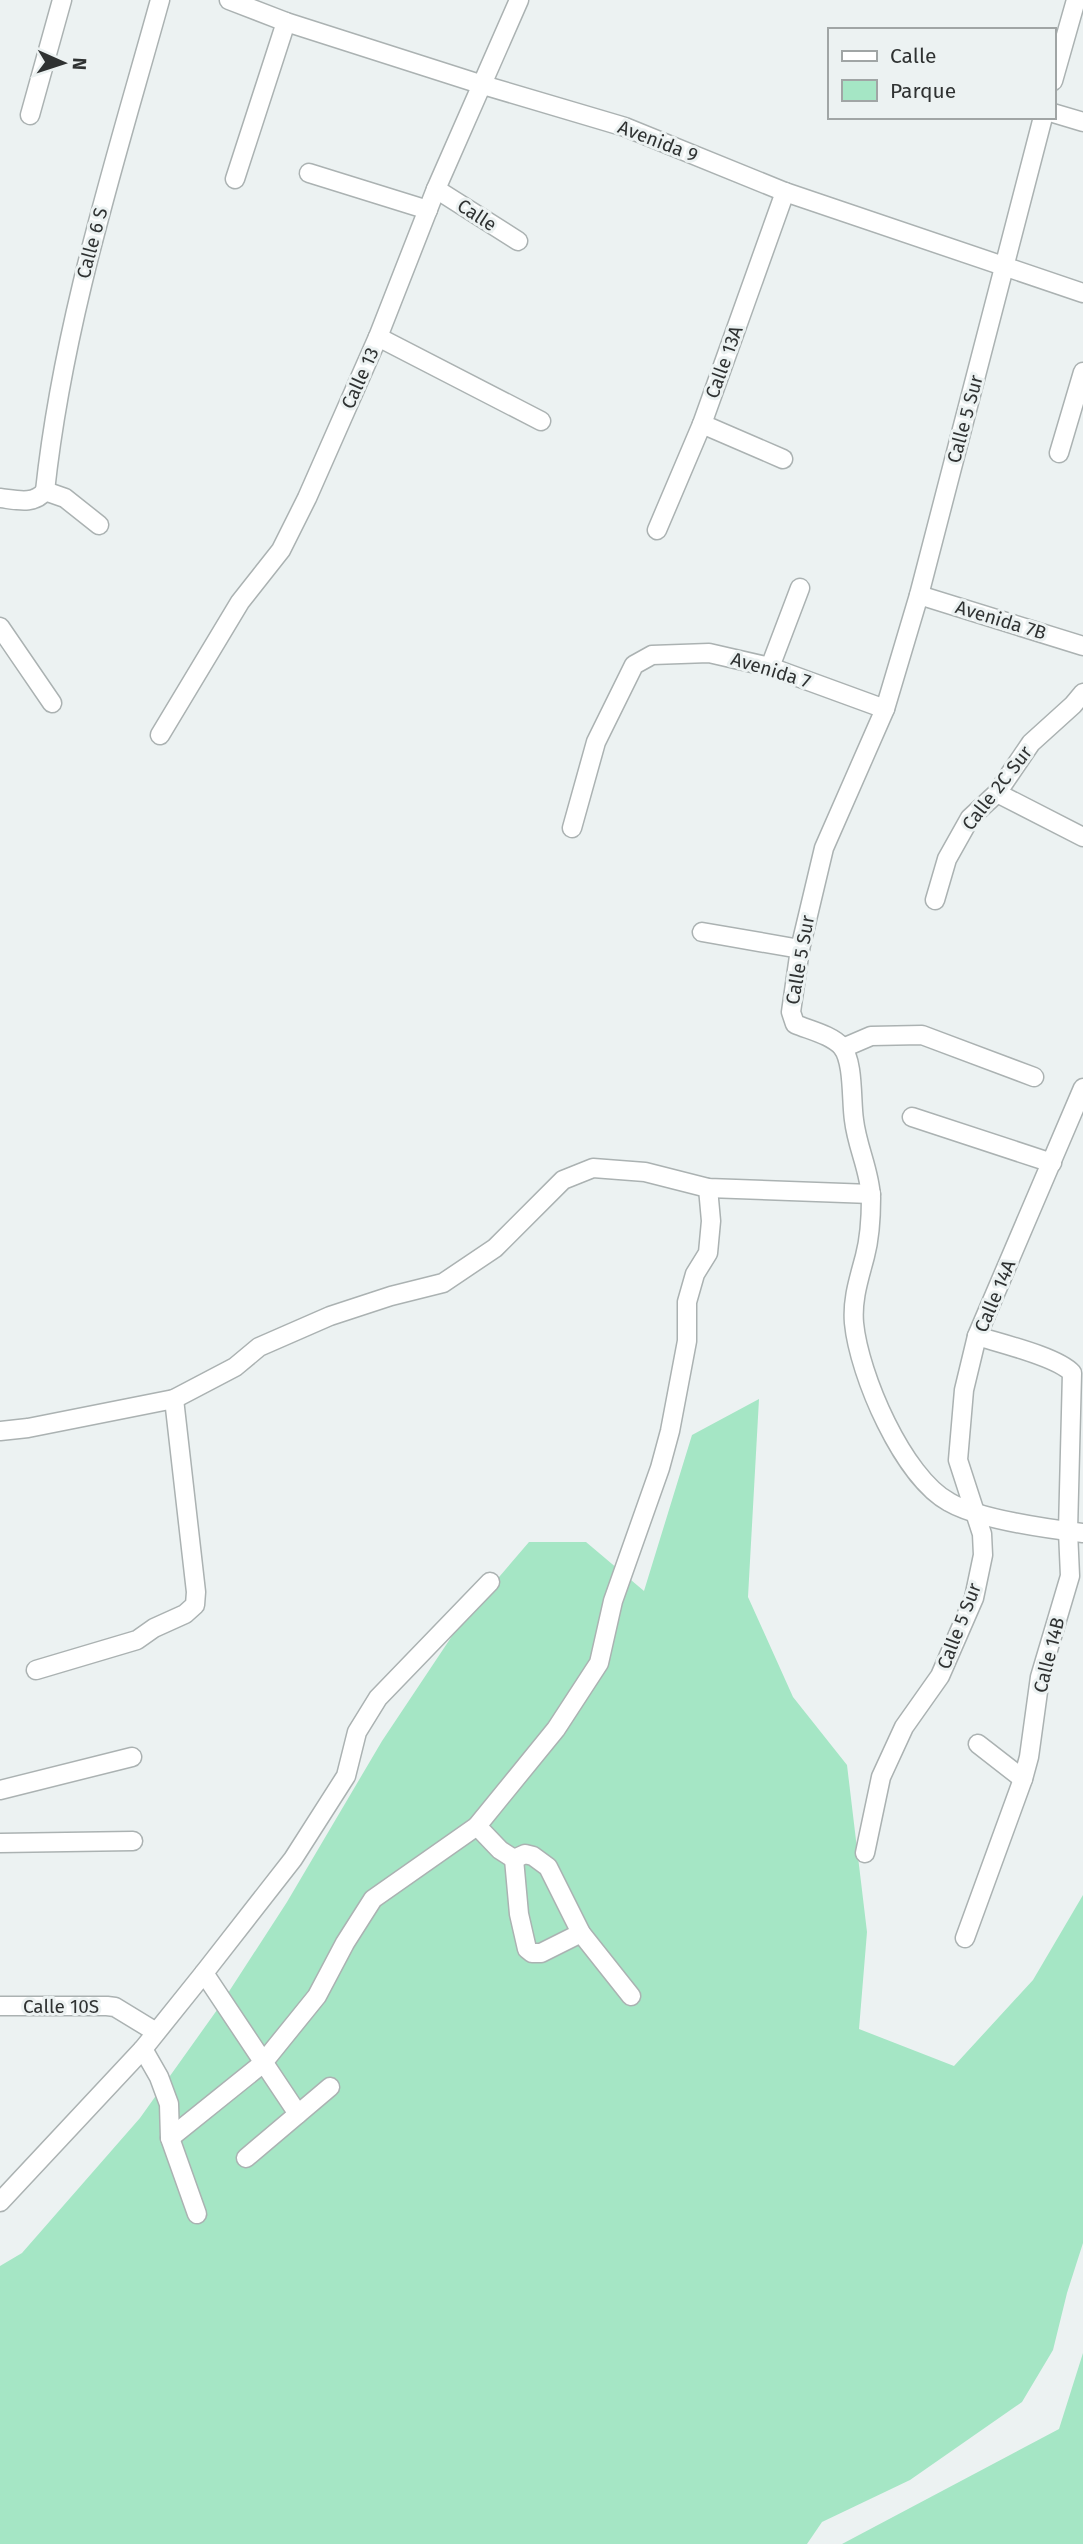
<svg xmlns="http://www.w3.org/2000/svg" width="1083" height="2544" viewBox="0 0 1083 2544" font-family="'Fira Sans',sans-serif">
  <rect width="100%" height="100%" fill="#ecf2f2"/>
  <g fill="#a5e6c5">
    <path d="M759,1399L748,1597L793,1697L847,1765L867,1932L859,2029L954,2066L1033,1980L1083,1895V2243L1067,2293L1053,2350L1022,2402L910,2480L822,2522L807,2544H0V2266L22,2253L140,2118L217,2010L287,1902L382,1741L464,1618L529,1542H586L644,1591L692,1435Z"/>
    <path d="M1083,2353V2544H842L1059,2429Z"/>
  </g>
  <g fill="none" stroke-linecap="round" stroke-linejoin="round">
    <defs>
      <g id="minor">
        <path d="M229,0L286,22L483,85L625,127L785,192L1083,293"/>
        <path d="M1053,81L1076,0"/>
        <path d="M1053,113L1083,122"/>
        <path d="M30,115L62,0"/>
        <path d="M1043,117L919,595L885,709L824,848L800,949L791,1012L795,1024C809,1030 832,1035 842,1047C854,1062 851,1101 854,1120C857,1147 870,1171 871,1198C871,1218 870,1237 865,1256C859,1279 852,1299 854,1323C859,1375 903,1477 949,1502C978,1519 1049,1529 1083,1533"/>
        <path d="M309,173L428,210"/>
        <path d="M235,179L286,22"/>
        <path d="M436,189L518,241"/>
        <path d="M378,337L541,421"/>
        <path d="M702,424L783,459"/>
        <path d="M1059,453L1083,372"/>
        <path d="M45,491C63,323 115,162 160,0"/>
        <path d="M0,498C17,500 34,505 45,491L65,498L99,525"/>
        <path d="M657,530L702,424L785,192"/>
        <path d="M919,595L1083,646"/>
        <path d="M0,627L52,703"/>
        <path d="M770,667L800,588"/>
        <path d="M160,735L240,602L281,550L307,498L378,337L436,189L519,0"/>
        <path d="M997,793L1083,837"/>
        <path d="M572,828L596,742L634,665L652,655L709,653L770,667L885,709"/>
        <path d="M935,900L947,859L970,818L997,793L1031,743L1073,705L1083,693"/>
        <path d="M702,932L800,949"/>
        <path d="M843,1048L871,1036L922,1035L1034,1077"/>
        <path d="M912,1117L1052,1163"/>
        <path d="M0,1431L28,1428L174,1399L235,1367L259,1347L330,1316L391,1296L443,1283L495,1248L563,1180L593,1168L645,1172L708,1188L871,1194"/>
        <path d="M36,1670L137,1640L154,1628L185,1614L195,1605L196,1592L174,1399"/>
        <path d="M978,1744L1023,1779"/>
        <path d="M0,1790L132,1757"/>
        <path d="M477,1826L500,1850L514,1859L525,1854L533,1856L548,1867L581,1933L631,1996"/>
        <path d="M0,1843L133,1841"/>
        <path d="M865,1853L881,1777L904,1727L940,1676L974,1598L983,1555L982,1534L958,1460L964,1390L977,1336L1083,1088"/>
        <path d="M514,1859L519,1914L527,1949L532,1953H541L581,1933"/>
        <path d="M965,1938L1023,1779L1029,1757L1040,1677L1070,1576L1068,1531L1072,1373C1058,1357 999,1343 977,1336"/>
        <path d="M204,1973L298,2114"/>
        <path d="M0,2006H107L115,2007L156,2032"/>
        <path d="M143,2049L159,2077L169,2104L170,2138L197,2214"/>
        <path d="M170,2138L262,2064L317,1996L345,1943L373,1899L477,1826L556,1729L599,1663L613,1601L660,1468L670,1431L687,1341V1302L695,1274L708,1253L711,1221L708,1188"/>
        <path d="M246,2158L330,2087"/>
        <path d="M0,2202L143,2049L204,1973L293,1859L346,1776L357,1732L378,1698L490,1582"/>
      </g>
    </defs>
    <use href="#minor" stroke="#abb2b2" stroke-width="21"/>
    <use href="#minor" stroke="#fff" stroke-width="18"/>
  </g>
  <g text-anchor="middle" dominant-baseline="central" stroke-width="6" stroke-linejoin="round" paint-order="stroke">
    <g font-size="19" fill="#2f3232" stroke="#ecf2f2">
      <text transform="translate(658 141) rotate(21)">Avenida 9</text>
      <text transform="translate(477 215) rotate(33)">Calle</text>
      <text transform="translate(92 243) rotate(-75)">Calle 6 S</text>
      <text transform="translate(724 362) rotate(-70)">Calle 13A</text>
      <text transform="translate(360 378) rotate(-66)">Calle 13</text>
      <text transform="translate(965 419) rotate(-75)">Calle 5 Sur</text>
      <text transform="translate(1001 620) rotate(17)">Avenida 7B</text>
      <text transform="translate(771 670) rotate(17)">Avenida 7</text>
      <text transform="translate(997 788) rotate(-52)">Calle 2C Sur</text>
      <text transform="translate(800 960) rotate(-80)">Calle 5 Sur</text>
      <text transform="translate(995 1296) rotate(-67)">Calle 14A</text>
      <text transform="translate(959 1626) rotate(-69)">Calle 5 Sur</text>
      <text transform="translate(1049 1655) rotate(-76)">Calle 14B</text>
      <text x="61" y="2006">Calle 10S</text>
    </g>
  </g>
  <rect x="828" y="28" width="228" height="91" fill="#ecf2f2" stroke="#a0a5a5" stroke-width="2"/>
  <rect x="842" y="51" width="35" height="10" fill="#ffffff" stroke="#a0a5a5" stroke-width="2"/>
  <text x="890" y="63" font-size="21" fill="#2f3232">Calle</text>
  <rect x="842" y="80" width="35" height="21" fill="#a5e6c5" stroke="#a0a5a5" stroke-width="2"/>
  <text x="890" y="98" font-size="21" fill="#2f3232">Parque</text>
  <g transform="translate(63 63) rotate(93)" stroke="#ecf2f2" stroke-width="5" paint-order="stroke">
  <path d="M0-5L12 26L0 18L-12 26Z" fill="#2f3232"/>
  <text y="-10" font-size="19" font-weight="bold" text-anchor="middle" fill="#2f3232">N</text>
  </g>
</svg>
